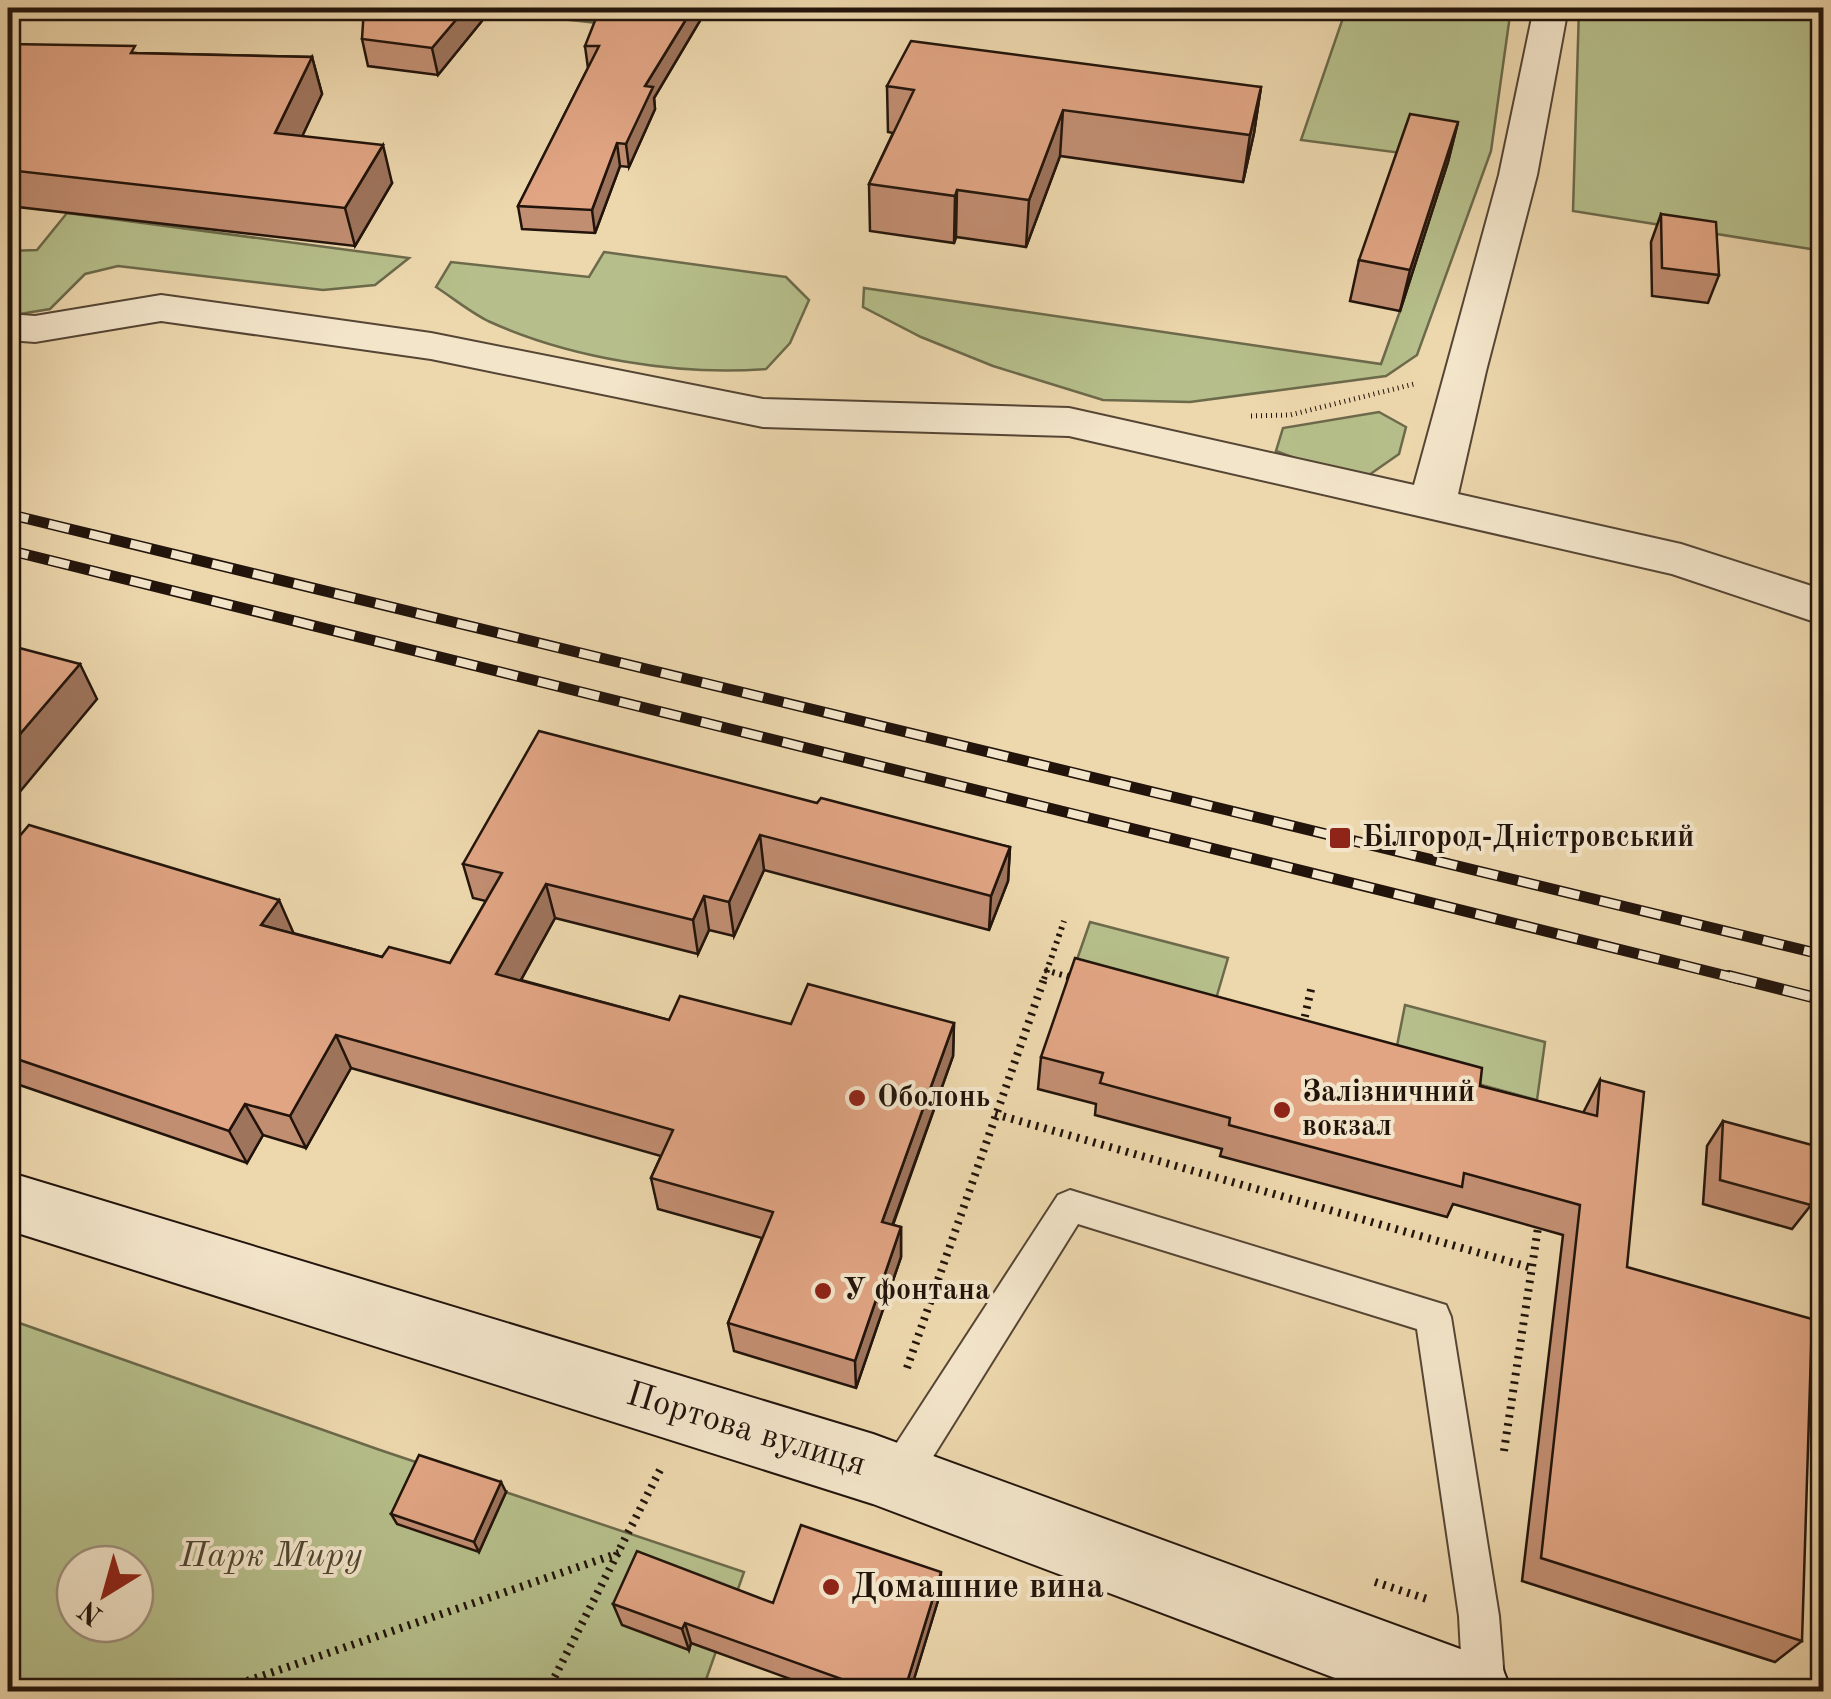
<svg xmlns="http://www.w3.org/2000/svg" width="1831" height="1699" viewBox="0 0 1831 1699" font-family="'Old Standard TT',serif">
  <rect width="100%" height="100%" fill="#edd7ad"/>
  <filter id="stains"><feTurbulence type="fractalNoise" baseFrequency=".002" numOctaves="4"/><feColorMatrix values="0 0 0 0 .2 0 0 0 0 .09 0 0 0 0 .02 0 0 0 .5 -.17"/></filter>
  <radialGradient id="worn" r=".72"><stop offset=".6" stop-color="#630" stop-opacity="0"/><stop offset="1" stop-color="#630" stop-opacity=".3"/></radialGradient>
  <g fill="#b6bf8b" stroke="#6c6a4b" stroke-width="2.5" fill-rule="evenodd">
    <path d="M462,8H682L597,23Z"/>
    <path d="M1175,8H1511L1491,151L1417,355L1386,376L1190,402L1103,400L993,366L921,337L863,307L864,288L1381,364L1400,311L1402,153L1301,140L1343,18Z"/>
    <path d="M1579,8H1823V251L1573,211Z"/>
    <path d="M67,213L409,258L375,285L323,290L118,266L85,274L50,309L8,316V251L37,250Z"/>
    <path d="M604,252L786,277L809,300L790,343L766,369C678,376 569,358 488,321C470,312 453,298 436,287L451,262L589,277Z"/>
    <path d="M1379,412L1406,427L1399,454L1369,475L1318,467L1276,451L1283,428Z"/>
    <path d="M1090,922L1228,958L1213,1009L1073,971Z"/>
    <path d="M1405,1005L1545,1042L1537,1100L1394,1061Z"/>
    <path d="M8,1319L380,1450L744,1572L702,1691L8,1692ZM75,1564H135V1624H75Z"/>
  </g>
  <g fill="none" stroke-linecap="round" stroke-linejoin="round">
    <defs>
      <path id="service" d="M1070,1190L1446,1305L1451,1317L1499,1616L1505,1692H1463L1459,1616L1417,1329L1078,1224L911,1492L897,1497L883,1492L878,1478L883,1464L1058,1195Z"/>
      <path id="minor" d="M1534,8H1568L1537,175L1486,371L1458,494L1681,544L1824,590V625L1672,574L1069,436L763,427L431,359L161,321L35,342L8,340V314L35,316L161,295L431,333L763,399L1069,408L1414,485L1499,175Z"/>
      <path id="secondary" d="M8,1172L873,1434L1474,1654L1501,1665L1512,1692H1372L873,1504L8,1230Z"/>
    </defs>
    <use href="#service" stroke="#554534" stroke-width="4"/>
    <use href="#minor" stroke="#554534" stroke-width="4"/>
    <use href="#secondary" stroke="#22140b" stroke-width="4"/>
    <path stroke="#22140b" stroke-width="5" stroke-dasharray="1 4" stroke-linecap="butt" d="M1251,416L1290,415L1414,384"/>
    <g stroke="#22140b" stroke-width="6" stroke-dasharray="2.5 5" stroke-linecap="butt">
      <path d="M1045,970L1073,978"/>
      <path d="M1044,979L1064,921"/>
    </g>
    <g stroke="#22140b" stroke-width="8" stroke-dasharray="2.5 6" stroke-linecap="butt">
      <path d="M1067,976L1073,978"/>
      <path d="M1303,1025L1312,985"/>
      <path d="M995,1114L1532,1268"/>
      <path d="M907,1368L1045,976"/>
      <path d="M1504,1451L1539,1221"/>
      <path d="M1375,1582L1430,1600"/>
      <path d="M215,1692L619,1553"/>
      <path d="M547,1692L661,1468"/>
    </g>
    <use href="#service" fill="#f3e5ca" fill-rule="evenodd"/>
    <use href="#minor" fill="#f3e5ca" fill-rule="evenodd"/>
    <use href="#secondary" fill="#f3e5ca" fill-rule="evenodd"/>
    <defs>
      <g id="rail-far1">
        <path d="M8,514L1824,955"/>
        <path d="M8,550L1739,979"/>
      </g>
      <path id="rail" d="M1729,976L1824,1000"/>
    </defs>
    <use href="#rail-far1" stroke="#22140b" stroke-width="11"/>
    <use href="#rail" stroke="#22140b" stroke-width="12"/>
    <use href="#rail-far1" stroke="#f3e5ca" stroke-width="8" stroke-dasharray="21" stroke-linecap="butt"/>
    <use href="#rail" stroke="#f3e5ca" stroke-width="9" stroke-dasharray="28" stroke-linecap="butt"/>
  </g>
  <g fill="#c28e72" stroke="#22140b" stroke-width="2.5">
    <path d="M693,8H700L701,19L654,98L655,109L629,167L620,166L595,233L522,229L518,206L588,68L585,46Z"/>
    <path d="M490,11L438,75L368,66L362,39Z"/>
    <path d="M8,44L137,53L312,57L322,94L302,136L392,183L355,246L18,207L15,199L8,198Z"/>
    <path d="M887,86L1261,87L1254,133L1243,182L1060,156L1026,247L956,237L954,243L870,231L869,184L893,133L888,132Z"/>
    <path d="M1458,122L1448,162L1400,311L1350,301L1359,260Z"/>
    <path d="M1661,214L1719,275L1708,303L1652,296L1651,242Z"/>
    <path d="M817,803L1010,847L1008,881L989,930L764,870L734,936L709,930L698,954L555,918L521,980L669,1020L791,1024L954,1023L953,1056L893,1225L901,1227V1257L856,1388L734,1351L728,1323L762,1238L658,1209L651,1178L661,1156L351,1068L306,1148L263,1135L247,1163L8,1081V850L293,933L382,957L450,963L486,901L473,898L463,864Z"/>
    <path d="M1041,1057L1480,1086L1583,1113L1600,1080L1627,1267L1802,1641L1775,1662L1522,1581L1563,1235L1453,1204L1447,1217L1220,1156L1222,1149L1095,1115L1096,1104L1038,1089Z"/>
    <path d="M1723,1121L1811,1205L1792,1229L1703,1204L1707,1146Z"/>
    <path d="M506,1492L479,1552L397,1524L391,1514Z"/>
    <path d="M940,1594L910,1692H826L691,1643L689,1650L622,1625L613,1604L773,1603Z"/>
  </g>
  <g fill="#9e745c" stroke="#22140b" stroke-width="2.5">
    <path d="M8,8H25L8,22Z"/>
    <path d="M466,8H489L490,11L438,75L432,48Z"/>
    <path d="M693,8H700L701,19L654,98L655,109L629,167L626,144L645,86Z"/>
    <path d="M312,57L322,94L286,171L275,133Z"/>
    <path d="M1261,87L1254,133L1243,182L1250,135Z"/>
    <path d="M1063,110L1060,156L1026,247L1029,200Z"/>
    <path d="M1458,122L1448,162L1400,311L1410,270Z"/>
    <path d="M617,143L620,166L595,233L592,210Z"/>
    <path d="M383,145L392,183L355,246L345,208Z"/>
    <path d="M957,190L956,237L954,243L955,196Z"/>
    <path d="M80,664L97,699L8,806V748Z"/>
    <path d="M760,835L764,870L734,936L729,902Z"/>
    <path d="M1010,847L1008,881L989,930L991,896Z"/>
    <path d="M546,884L555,918L506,1007L496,974Z"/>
    <path d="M704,896L709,930L698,954L693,920Z"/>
    <path d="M279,900L294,934L261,925Z"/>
    <path d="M954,1023L953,1056L883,1251L882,1222Z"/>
    <path d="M336,1035L351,1068L306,1148L290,1116Z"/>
    <path d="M245,1104L263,1135L247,1163L229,1131Z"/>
    <path d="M901,1227V1257L856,1388L855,1361Z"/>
    <path d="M501,1482L506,1492L479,1552L474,1542Z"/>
    <path d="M941,1572L940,1594L910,1692H904Z"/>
    <path d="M685,1623L691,1643L689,1650L682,1629Z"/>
  </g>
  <g fill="#e1a584" stroke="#22140b" stroke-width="2.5">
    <path d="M364,8H466L432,48L362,39Z"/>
    <path d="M600,8H693L645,86L653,87L626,144L617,143L592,210L518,206L599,46H585Z"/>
    <path d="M911,41L1261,87L1250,135L1063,110L1029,200L957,190L955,196L869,184L914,90L887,86Z"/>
    <path d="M8,44L135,46L131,53L312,57L275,133L383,145L345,208L8,170L9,162H8Z"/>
    <path d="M1410,114L1458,122L1410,270L1359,260Z"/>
    <path d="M1661,214L1716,222L1719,275L1662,268Z"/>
    <path d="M8,645L80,664L8,748Z"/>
    <path d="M539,731L817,803L821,798L1010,847L991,896L760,835L729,902L704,896L693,920L546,884L496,974L669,1020L680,996L791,1024L808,984L954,1023L882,1222L901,1227L855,1361L728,1323L773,1212L651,1178L673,1130L336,1035L290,1116L245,1104L229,1131L8,1056V850L29,825L279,900L261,925L382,957L389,947L450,963L502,873L463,864Z"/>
    <path d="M1075,958L1482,1068L1480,1086L1597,1116L1600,1080L1644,1092L1627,1267L1812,1319L1802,1641L1541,1558L1580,1205L1464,1173L1462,1187L1229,1125L1230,1118L1100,1083L1103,1073L1041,1057Z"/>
    <path d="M1723,1121L1812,1145L1811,1205L1720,1180Z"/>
    <path d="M419,1455L501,1482L474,1542L391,1514Z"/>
    <path d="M801,1525L941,1572L904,1692H847L850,1682L685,1623L682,1629L613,1604L637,1551L773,1603Z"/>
  </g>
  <g fill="#8f2418" stroke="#f3e5ca" stroke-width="4">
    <rect x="1328" y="826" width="24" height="24" rx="5"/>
    <circle cx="857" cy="1098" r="10"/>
    <circle cx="1282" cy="1110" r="10"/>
    <circle cx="823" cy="1291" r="10"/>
    <circle cx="831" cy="1587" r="10"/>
  </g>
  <g text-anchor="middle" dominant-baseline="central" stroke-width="8" stroke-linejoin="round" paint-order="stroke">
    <g font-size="30" font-weight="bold" fill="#22140b" stroke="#f3e5ca" text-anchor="start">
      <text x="1362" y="838">Білгород-Дністровський</text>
      <text x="1302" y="1093">Залізничний<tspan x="1302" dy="34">вокзал</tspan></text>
      <text x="877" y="1098">Оболонь</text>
      <text x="843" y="1291">У фонтана</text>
    </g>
    <g font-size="35" fill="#22140b" stroke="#f3e5ca">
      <text transform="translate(746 1430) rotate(17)">Портова вулиця</text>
    </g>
    <g font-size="35" font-style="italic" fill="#4e4731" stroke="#f3e5ca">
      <text x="271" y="1556">Парк Миру</text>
    </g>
    <g font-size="35" font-weight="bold" fill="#22140b" stroke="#f3e5ca" text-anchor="start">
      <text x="851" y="1587">Домашние вина</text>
    </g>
  </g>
  <rect width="1831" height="1699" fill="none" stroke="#edd7ad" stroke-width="40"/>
  <rect x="10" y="10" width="1811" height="1679" fill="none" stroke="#22140b" stroke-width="5"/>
  <rect x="20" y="20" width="1791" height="1659" fill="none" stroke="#22140b" stroke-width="2.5"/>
  <g transform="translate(105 1594) rotate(217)"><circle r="48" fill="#f3e5ca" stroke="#9f917e" stroke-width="2.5"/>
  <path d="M0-8L18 38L0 25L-18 38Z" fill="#8f2418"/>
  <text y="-15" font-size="28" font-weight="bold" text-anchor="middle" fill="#22140b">N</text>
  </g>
  <rect width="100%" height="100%" filter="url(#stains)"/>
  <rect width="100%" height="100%" fill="url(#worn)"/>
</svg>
